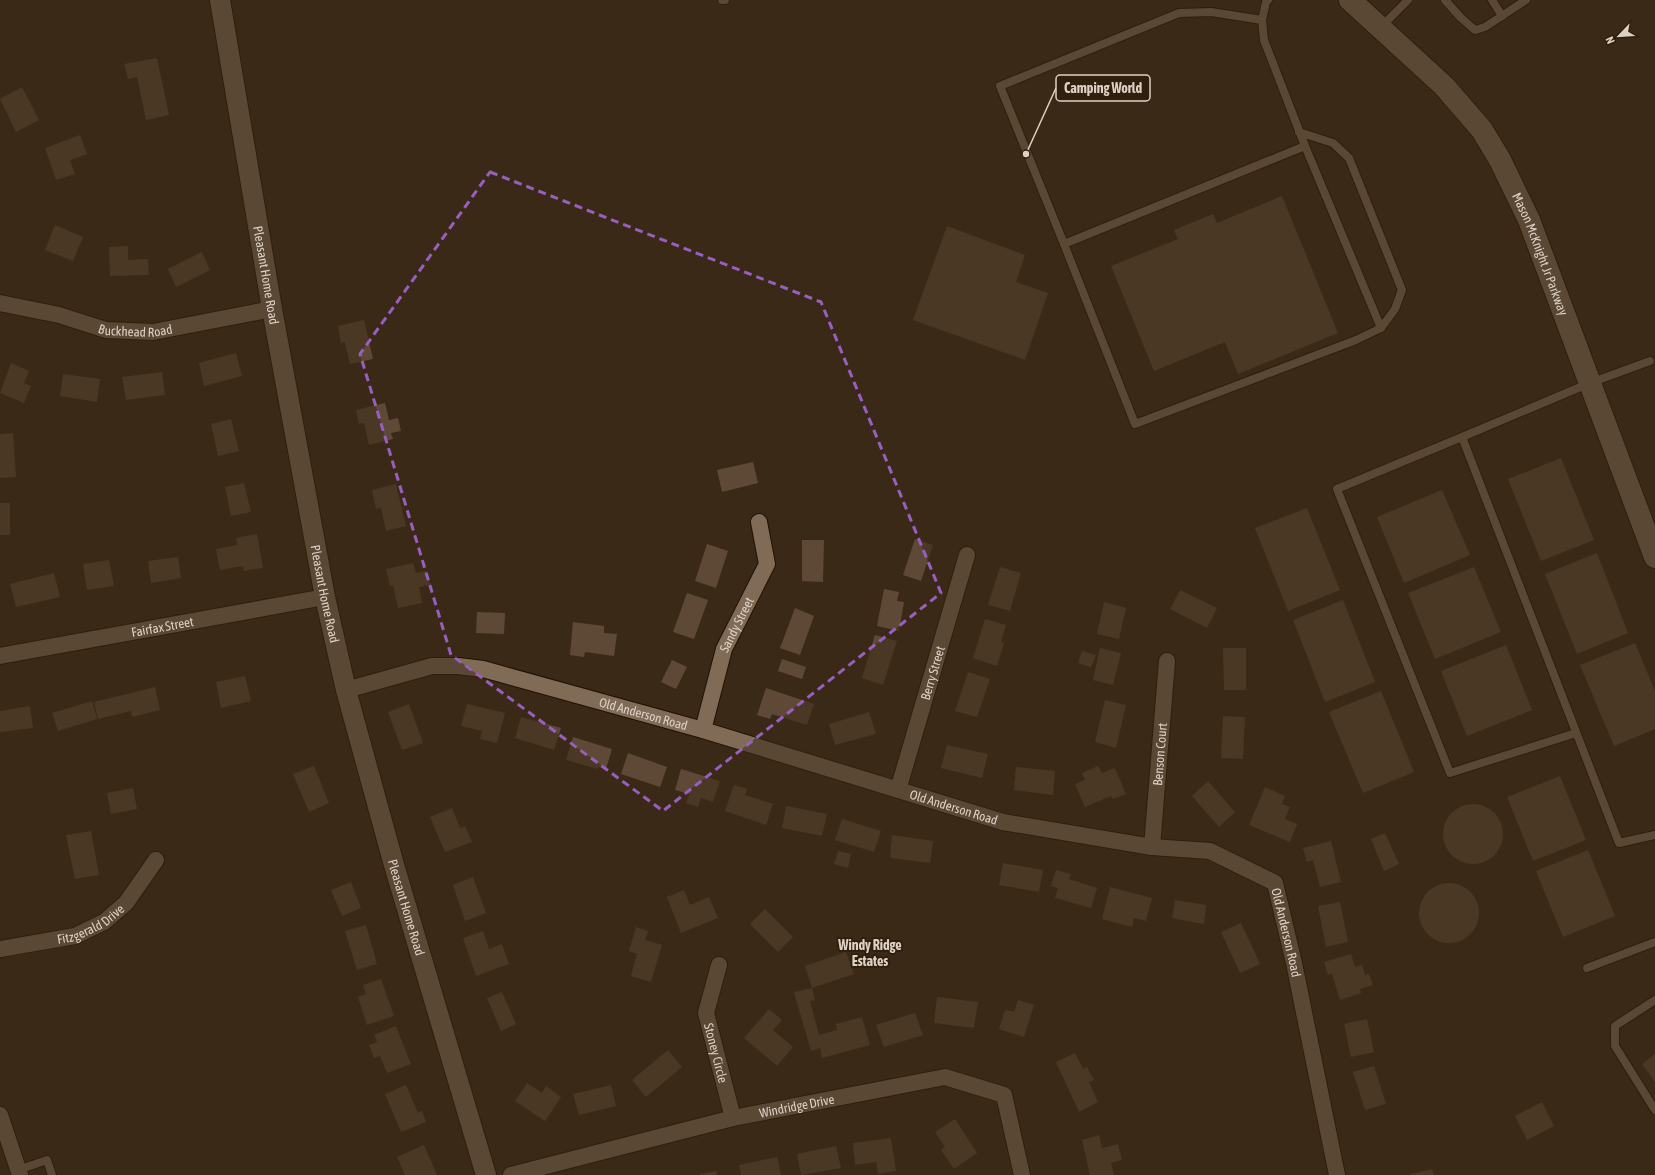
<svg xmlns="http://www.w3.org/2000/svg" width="1655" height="1175" viewBox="0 0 1655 1175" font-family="'Asap Condensed',sans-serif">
  <rect width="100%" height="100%" fill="#3b2917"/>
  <g fill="#5d4936">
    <path d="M157,58L169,115L146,120L137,77L128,79L124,64Z"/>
    <path d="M22,87L39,120L16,132L0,99Z"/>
    <path d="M80,135L87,154L70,160L75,174L56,180L45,148Z"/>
    <path d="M1282,196L1338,333L1238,374L1225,342L1154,371L1111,266L1178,239L1174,230L1213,214L1217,223Z"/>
    <path d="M55,225L83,237L73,261L45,250Z"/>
    <path d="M947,226L1025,255L1016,282L1048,293L1025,360L913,320Z"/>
    <path d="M128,246V260L148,259L149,275L110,276L109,247Z"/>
    <path d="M202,252L210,270L176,287L168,269Z"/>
    <path d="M364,320L373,359L350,364L345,342L341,343L338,326Z"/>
    <path d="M236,353L242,376L204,386L199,363Z"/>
    <path d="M11,363L29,371L24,383L31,386L24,403L0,393Z"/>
    <path d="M162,372L165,395L126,400L122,377Z"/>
    <path d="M63,374L100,379L97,402L60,396Z"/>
    <path d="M385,403L389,420L398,418L401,431L391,433L393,439L369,445L364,423L359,424L356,410Z"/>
    <path d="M231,419L239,451L218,456L211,424Z"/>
    <path d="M13,433L16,477L0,478V434Z"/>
    <path d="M1561,458L1594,540L1541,561L1508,479Z"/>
    <path d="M753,462L758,483L722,492L717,470Z"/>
    <path d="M244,483L251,512L231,516L225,487Z"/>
    <path d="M396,484L406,526L386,531L381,508L376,509L372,490Z"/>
    <path d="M1442,490L1470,555L1404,583L1377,517Z"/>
    <rect x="0" y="503" width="10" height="32"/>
    <path d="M1307,508L1340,590L1288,611L1255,528Z"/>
    <path d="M257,534L263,568L244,571L243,566L220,570L216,549L237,545L236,538Z"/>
    <path d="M915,539L933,545L921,581L903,575Z"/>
    <path d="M802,540H824L823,582L802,581Z"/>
    <path d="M707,544L728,551L716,588L695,581Z"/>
    <path d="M1597,553L1628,633L1577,654L1545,574Z"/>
    <path d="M178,557L181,578L151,583L148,561Z"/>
    <path d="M109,560L114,586L87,590L83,564Z"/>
    <path d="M413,563L416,573L426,571L430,585L419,587L422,603L398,608L393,585L390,586L386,569Z"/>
    <path d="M1000,567L1021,573L1010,611L988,605Z"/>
    <path d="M1474,567L1501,632L1435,659L1408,593Z"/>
    <path d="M54,573L60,597L16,607L10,584Z"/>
    <path d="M884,589L899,592L897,601L904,602L899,631L877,626Z"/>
    <path d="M1180,590L1217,608L1207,628L1170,609Z"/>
    <path d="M687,593L708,600L694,639L673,632Z"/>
    <path d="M1343,600L1375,682L1325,702L1293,620Z"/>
    <path d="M1104,602L1126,608L1119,639L1097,634Z"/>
    <path d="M795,608L814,616L800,655L780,648Z"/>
    <path d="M477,612L505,613L504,634L476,633Z"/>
    <path d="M985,619L1006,625L1001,642L1004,643L997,666L973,658Z"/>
    <path d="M573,622L604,626V633L617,634L614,656L585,652L584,657L570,655Z"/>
    <path d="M875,635L897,641L883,685L862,678Z"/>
    <path d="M1635,643L1655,691V729L1614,746L1580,665Z"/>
    <path d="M1506,645L1532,710L1467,736L1441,671Z"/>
    <path d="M1100,648L1121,653L1113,685L1093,680Z"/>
    <path d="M1223,648H1246V690H1224Z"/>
    <path d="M1082,651L1096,655L1091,667L1078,663Z"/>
    <path d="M782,659L806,667L802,679L778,671Z"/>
    <path d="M672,660L687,667L676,689L661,682Z"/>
    <path d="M968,672L990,679L977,717L955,711Z"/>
    <path d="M245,676L251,701L221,708L216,682Z"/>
    <path d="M155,687L160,710L132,717L131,711L98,719L94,702Z"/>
    <path d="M766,688L814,704L807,725L772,714L770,719L757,715Z"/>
    <path d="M1381,691L1414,772L1363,793L1329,712Z"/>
    <path d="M1105,700L1126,705L1116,748L1095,742Z"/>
    <path d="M92,701L97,719L58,731L52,713Z"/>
    <path d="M409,704L423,743L402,750L388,712Z"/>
    <path d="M467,704L505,713L497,743L480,739L482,731L461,726Z"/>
    <path d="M30,706L33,728L0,732V711Z"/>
    <path d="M869,712L876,734L835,745L829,724Z"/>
    <path d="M1223,716L1245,717L1243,759L1221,758Z"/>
    <path d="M521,717L561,728L554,750L515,738Z"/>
    <path d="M573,737L612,749L606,769L598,767V769L566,760Z"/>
    <path d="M947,745L988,754L982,778L941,768Z"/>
    <path d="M628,753L667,767L660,787L621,774Z"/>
    <path d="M314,766L329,803L309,812L293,774Z"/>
    <path d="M1098,766L1102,773L1115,768L1126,794L1113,799L1111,796L1085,807L1075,784L1085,780L1082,773Z"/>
    <path d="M1016,767L1055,771L1053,795L1014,790Z"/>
    <path d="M681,769L720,781L713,802L701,798L698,807L686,803L689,794L675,790Z"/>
    <path d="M1560,776L1586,840L1533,861L1507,797Z"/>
    <path d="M1208,781L1235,812L1219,827L1192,796Z"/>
    <path d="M734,785L747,789L745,795L773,804L766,825L725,811Z"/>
    <path d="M1265,787L1285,796L1282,804L1290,807L1285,819L1297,824L1290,842L1249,825Z"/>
    <path d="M133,788L137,809L111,814L107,793Z"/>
    <circle cx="1473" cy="834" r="30"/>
    <path d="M786,806L827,814L822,836L782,828Z"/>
    <path d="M452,808L460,828L465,826L472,842L445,852L430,817Z"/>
    <path d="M842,819L881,831L874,852L835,840Z"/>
    <path d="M91,831L99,875L75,879L66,835Z"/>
    <path d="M1385,833L1399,864L1384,871L1371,839Z"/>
    <path d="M892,835L933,841L930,863L890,858Z"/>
    <path d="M1331,841L1341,882L1320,887L1313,860L1307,862L1303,848Z"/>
    <path d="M1588,850L1615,916L1563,937L1536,871Z"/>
    <path d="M838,851L851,854L848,868L834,864Z"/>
    <path d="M1003,863L1043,870L1039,892L999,885Z"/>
    <path d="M1056,870L1071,874L1069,879L1097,888L1091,908L1055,898L1058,888L1051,886Z"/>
    <path d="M473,877L486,913L465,921L453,885Z"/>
    <path d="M351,882L361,908L342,916L331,890Z"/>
    <circle cx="1449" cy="913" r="30"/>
    <path d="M1110,887L1152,898L1146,921L1134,918L1132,927L1102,919Z"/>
    <path d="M684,890L690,905L709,897L718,918L681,933L667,897Z"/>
    <path d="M1175,900L1206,905L1204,924L1172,918Z"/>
    <path d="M1340,902L1348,942L1326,947L1318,906Z"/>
    <path d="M765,909L793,937L778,952L750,924Z"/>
    <path d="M1241,923L1260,964L1240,973L1221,932Z"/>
    <path d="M366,925L377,964L357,970L345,931Z"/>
    <path d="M636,927L648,931L645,940L662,945L651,982L631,976L637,954L629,951Z"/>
    <path d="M483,931L489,949L502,944L509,964L476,976L463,938Z"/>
    <path d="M846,952L854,974L812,988L805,966Z"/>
    <path d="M1351,954L1355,967L1362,965L1365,975L1369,974L1373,985L1360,989L1361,993L1340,1000L1332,974L1328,975L1324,962Z"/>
    <path d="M381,979L394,1016L367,1025L358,997L366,994L363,985Z"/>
    <path d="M812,988L815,1000L810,1001L819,1035L837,1030L836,1024L862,1017L870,1045L822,1058L820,1048L811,1051L794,992Z"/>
    <path d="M502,992L516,1024L501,1031L487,998Z"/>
    <path d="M937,997L978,1002L974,1028L934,1023Z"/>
    <path d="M1018,1000L1034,1005L1024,1037L999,1029L1005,1010L1014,1012Z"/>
    <path d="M769,1009L782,1020L773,1030L793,1047L777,1066L744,1038Z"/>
    <path d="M915,1013L923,1035L884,1047L876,1025Z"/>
    <path d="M1367,1019L1374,1052L1351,1057L1344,1024Z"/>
    <path d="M396,1026L411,1064L387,1073L380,1056L374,1058L369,1045L377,1042L374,1035Z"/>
    <path d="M668,1050L682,1067L646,1097L632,1080Z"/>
    <path d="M1075,1053L1083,1069L1087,1067L1094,1080L1089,1082L1098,1102L1079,1112L1056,1062Z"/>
    <path d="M1655,1054V1082L1642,1064Z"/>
    <path d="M1374,1066L1386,1104L1365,1110L1353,1072Z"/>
    <path d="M527,1083L542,1093L546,1086L561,1097L545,1121L515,1101Z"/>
    <path d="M406,1085L418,1113L422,1111L426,1122L401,1132L385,1094Z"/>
    <path d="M611,1085L616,1106L579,1115L573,1094Z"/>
    <path d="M1542,1102L1554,1126L1527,1140L1515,1116Z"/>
    <path d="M955,1119L977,1153L954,1169L941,1150L945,1147L935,1132Z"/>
    <path d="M1099,1135L1102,1148L1118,1144L1122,1160L1111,1163L1114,1175H1090L1082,1140Z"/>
    <path d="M891,1138L896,1171L878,1174L876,1162L855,1165L853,1143Z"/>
    <path d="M424,1145L437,1175H405L397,1157Z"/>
    <path d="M836,1146L841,1168L801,1175L797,1154Z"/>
    <path d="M777,1157L781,1175H741L739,1165Z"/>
    <path d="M1432,1169L1434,1175H1411V1174Z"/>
    <path d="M716,1171L717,1175H700V1174Z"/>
  </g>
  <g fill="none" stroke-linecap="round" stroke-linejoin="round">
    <defs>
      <g id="service">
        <path d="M722,0H725"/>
        <path d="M1268,0L1266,2L1262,20L1264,40L1305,146L1064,244L1135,424L1356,340L1381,328L1395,309L1402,290L1349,158L1333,143L1299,132"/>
        <path d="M1445,0L1461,18L1475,30L1485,27L1526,0"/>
        <path d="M1492,0L1502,16"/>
        <path d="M1381,27L1408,0"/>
        <path d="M1305,146L1381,328"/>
        <path d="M1064,244L1000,86L1179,13L1211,12L1262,20"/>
        <path d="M1462,437L1590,383L1650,361"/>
        <path d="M1576,733L1450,773L1337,489L1462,437L1619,843L1655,835"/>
        <path d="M1587,968L1655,942"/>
        <path d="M1655,1000L1615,1026V1046L1655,1110"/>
        <path d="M18,1170L47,1160L52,1175"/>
      </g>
      <g id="minor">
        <path id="s1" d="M0,303L59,315L106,330L153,332L272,309"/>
        <path id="s2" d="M0,656L325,597"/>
        <path id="s3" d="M346,690L432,666H458L483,669L703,730L1003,822L1152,847L1210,851L1275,883L1294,963L1337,1175"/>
        <path id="s4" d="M703,730L724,649L767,564L759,522"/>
        <path id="s5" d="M898,790L967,555"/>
        <path id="s6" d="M1152,847L1167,661"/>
        <path id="s7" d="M0,949L75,936L104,922L126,903L156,860"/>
        <path id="s8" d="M719,965L706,1013L733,1118"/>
        <path d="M0,1115L20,1175"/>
        <path id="s9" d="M511,1175L733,1118L945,1077L1004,1095L1022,1175"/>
      </g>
      <g id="tertiary">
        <path id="s10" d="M220,0L272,309L325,597L346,690L394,865L486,1175"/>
      </g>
      <g id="secondary">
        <path id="s11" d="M1350,0L1444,86L1482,130L1500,160L1529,220L1655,557"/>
      </g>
    </defs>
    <use href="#service" stroke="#211102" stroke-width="10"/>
    <use href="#minor" stroke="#211102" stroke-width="18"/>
    <use href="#tertiary" stroke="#211102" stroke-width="22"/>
    <use href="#secondary" stroke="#211102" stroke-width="24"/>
    <use href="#service" stroke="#806b57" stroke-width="8"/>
    <use href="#minor" stroke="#806b57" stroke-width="16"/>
    <use href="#tertiary" stroke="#806b57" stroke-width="20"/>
    <use href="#secondary" stroke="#806b57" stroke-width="22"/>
  </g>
  <path d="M0 0H1655V1175H0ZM490,172L821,302L941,593L663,811L451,655L360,354Z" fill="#3b2917" fill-opacity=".55" fill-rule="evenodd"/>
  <path fill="none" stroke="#985ec1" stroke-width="3" stroke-dasharray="8 5" stroke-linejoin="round" d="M490,172L821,302L941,593L663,811L451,655L360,354Z"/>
  <g text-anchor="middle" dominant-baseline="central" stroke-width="4" stroke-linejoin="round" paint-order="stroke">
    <g font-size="13" fill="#ddd1c6" stroke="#311f0d">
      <text stroke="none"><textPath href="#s11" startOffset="323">Mason McKnight Jr Parkway</textPath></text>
      <text stroke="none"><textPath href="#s10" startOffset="279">Pleasant Home Road</textPath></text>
      <text stroke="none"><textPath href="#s1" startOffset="139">Buckhead Road</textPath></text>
      <text stroke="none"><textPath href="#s10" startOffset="603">Pleasant Home Road</textPath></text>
      <text stroke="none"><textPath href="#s4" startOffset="111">Sandy Street</textPath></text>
      <text stroke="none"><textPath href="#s2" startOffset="165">Fairfax Street</textPath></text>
      <text stroke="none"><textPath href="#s5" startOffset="122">Berry Street</textPath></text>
      <text stroke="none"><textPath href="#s3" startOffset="307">Old Anderson Road</textPath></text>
      <text stroke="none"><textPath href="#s6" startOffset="93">Benson Court</textPath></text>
      <text stroke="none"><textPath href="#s3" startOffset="631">Old Anderson Road</textPath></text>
      <text stroke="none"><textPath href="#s10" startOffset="927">Pleasant Home Road</textPath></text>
      <text stroke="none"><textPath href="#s7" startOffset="95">Fitzgerald Drive</textPath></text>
      <text stroke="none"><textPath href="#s3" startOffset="1015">Old Anderson Road</textPath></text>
      <text stroke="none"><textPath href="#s8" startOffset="91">Stoney Circle</textPath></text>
      <text stroke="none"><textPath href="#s9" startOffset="294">Windridge Drive</textPath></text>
    </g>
    <g font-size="14" font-weight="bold" fill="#ddd1c6" stroke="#311f0d">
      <text x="870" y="945">Windy Ridge<tspan x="870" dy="16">Estates</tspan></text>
    </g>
  </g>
  <path fill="none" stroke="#ddd1c6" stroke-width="1.5" d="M1026 154L1056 88"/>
  <circle fill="#ddd1c6" stroke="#311f0d" stroke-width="1.5" cx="1026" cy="154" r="4"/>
  <rect fill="#311f0d" stroke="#ddd1c6" stroke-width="1.5" x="1056" y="75" width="94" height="26" rx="4"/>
  <g font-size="14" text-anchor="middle" font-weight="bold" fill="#ddd1c6">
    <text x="1103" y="93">Camping World</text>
  </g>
  <g transform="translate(1619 36) rotate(245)" stroke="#311f0d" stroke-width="3" paint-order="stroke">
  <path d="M0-3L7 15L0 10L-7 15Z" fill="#ddd1c6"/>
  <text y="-6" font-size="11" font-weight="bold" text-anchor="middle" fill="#ddd1c6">N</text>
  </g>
</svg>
